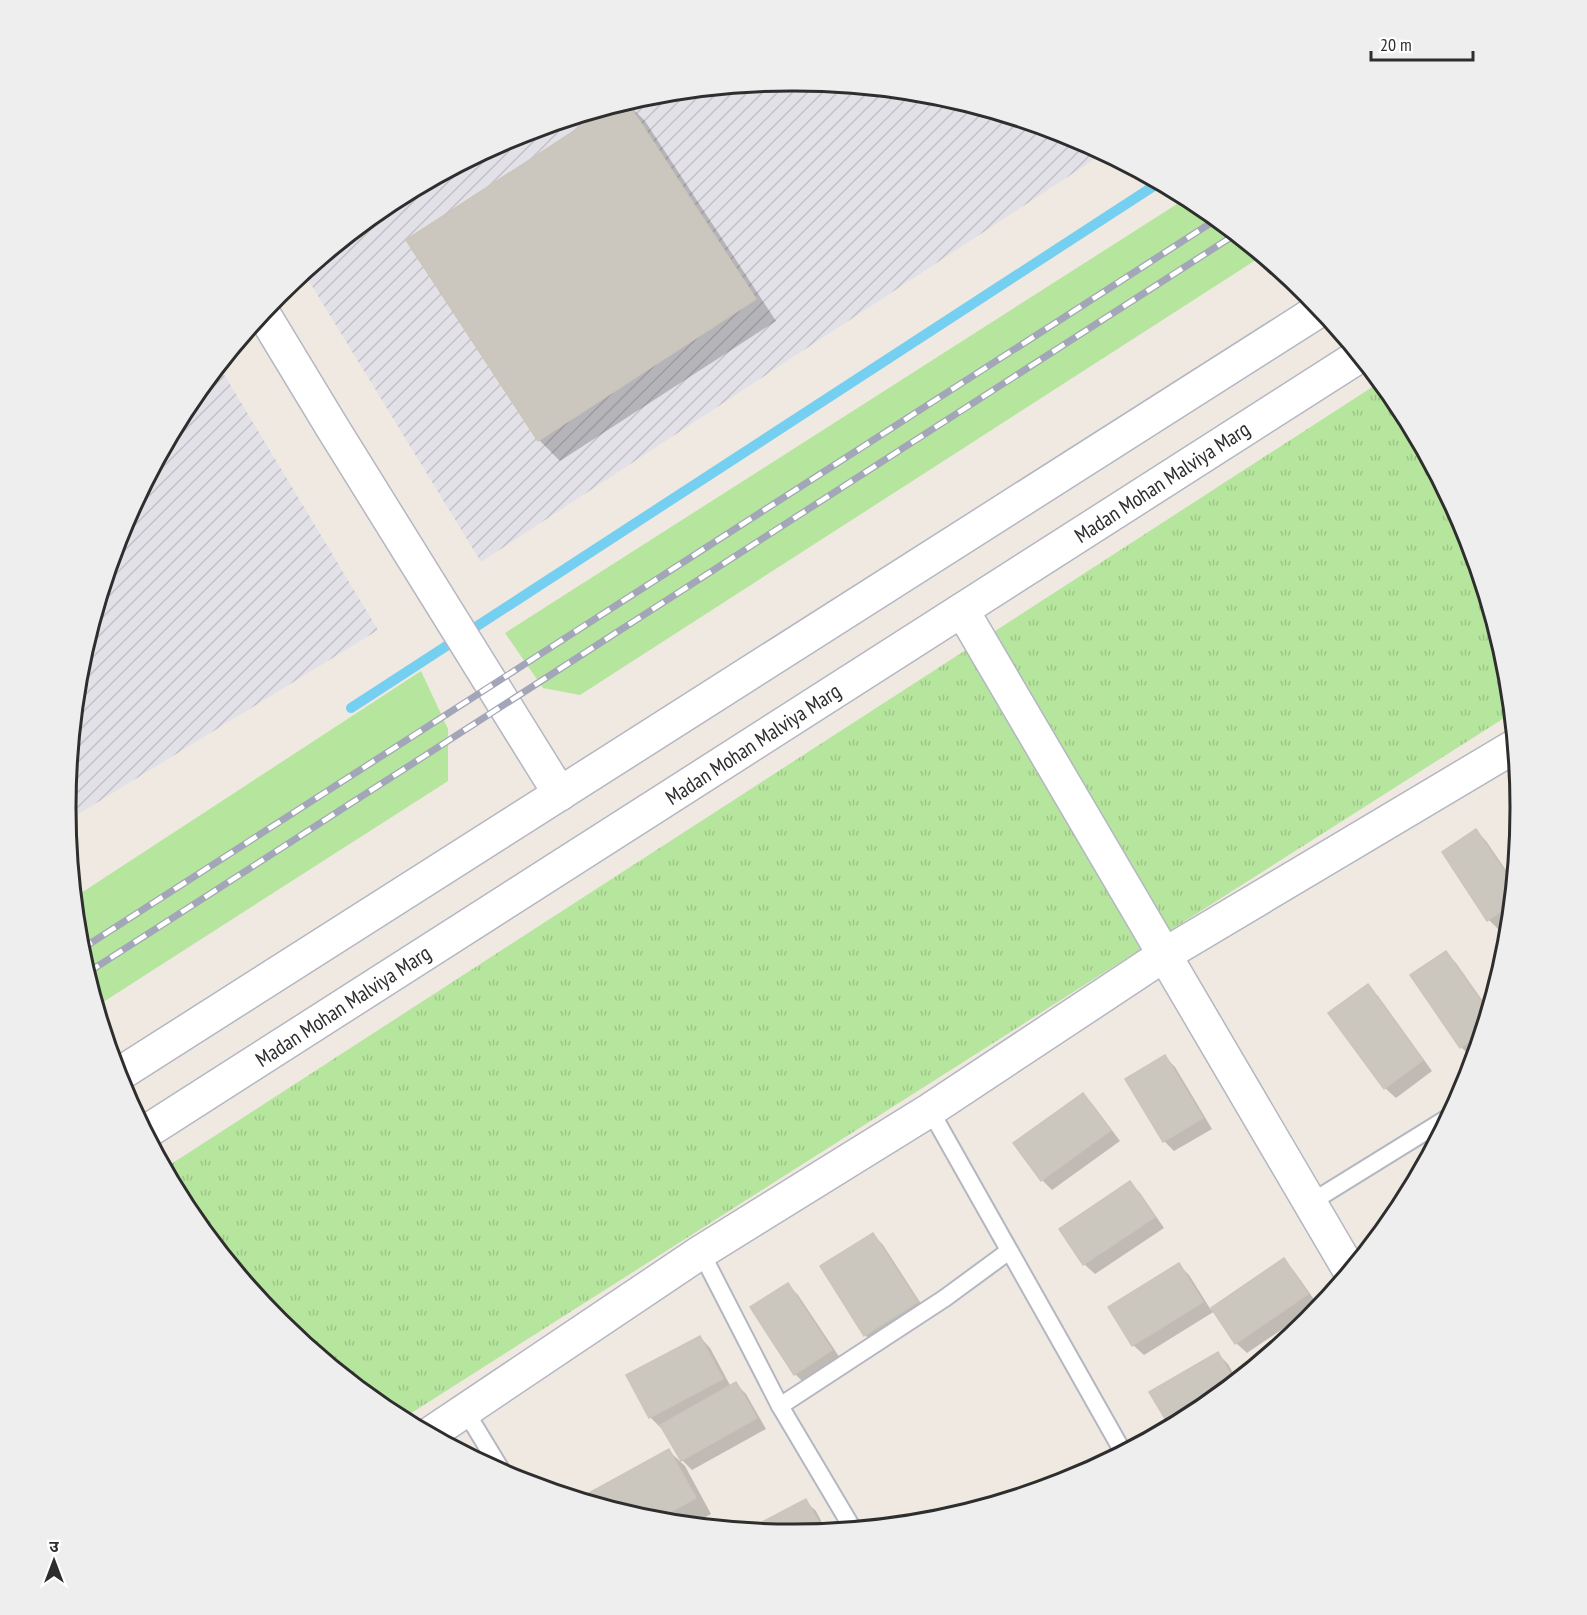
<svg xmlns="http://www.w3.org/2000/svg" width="1587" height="1615" viewBox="0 0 1587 1615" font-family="'PT Sans Narrow','Noto Sans Devanagari',sans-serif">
  <defs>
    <pattern id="industrial-furrows" width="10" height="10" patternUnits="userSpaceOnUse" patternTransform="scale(1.5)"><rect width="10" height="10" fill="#e3e1e8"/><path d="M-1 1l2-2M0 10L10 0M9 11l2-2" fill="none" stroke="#c3c1c7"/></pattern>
    <pattern id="grass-tufts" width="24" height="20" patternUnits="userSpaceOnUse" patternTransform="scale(1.5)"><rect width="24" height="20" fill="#b6e59e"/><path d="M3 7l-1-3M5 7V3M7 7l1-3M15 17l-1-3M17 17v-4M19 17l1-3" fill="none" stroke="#9dc588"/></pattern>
  </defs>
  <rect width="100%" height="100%" fill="#efe9e1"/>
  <g fill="url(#industrial-furrows)">
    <path d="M794,80L936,94L1072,136L1104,153L481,562L304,273L390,202L515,135L652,94Z"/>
    <path d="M219,366L378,630L67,821L66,807L80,665L122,529L189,403Z"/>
  </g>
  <path fill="url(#grass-tufts)" d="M1380,382L1399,404L1466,529L1507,666L1512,713L402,1419L389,1412L279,1322L188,1211L165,1168Z"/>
  <g fill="#b6e59e">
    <path d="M1188,197L1198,203L1262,256L580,695L543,688L505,633Z"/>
    <path d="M421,671L448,729V781L97,1006L80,949L75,897Z"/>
  </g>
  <g fill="#0003">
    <path d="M626,102L645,121L776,321L560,461L539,440L409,241L620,104Z"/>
    <path d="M1476,831L1486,841L1514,882L1510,923L1499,930L1489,920L1444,852Z"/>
    <path d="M1446,953L1456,963L1489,1010L1475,1056L1472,1058L1461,1047L1412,975Z"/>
    <path d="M1367,986L1378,996L1432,1071L1396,1098L1385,1088Z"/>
    <path d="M1165,1057L1175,1067L1212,1129L1174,1151L1164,1141Z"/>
    <path d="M1083,1095L1093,1105L1120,1141L1052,1190L1042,1180Z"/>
    <path d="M1130,1183L1140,1193L1164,1228L1095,1274L1084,1264Z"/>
    <path d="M873,1235L883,1245L927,1313L875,1345L865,1335Z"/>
    <path d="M1284,1260L1294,1271L1318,1305L1247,1353L1236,1343L1215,1311L1144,1355L1133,1345L1179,1265L1189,1275L1211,1310Z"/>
    <path d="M788,1285L798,1295L842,1361L805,1384L795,1374Z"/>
    <path d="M700,1337L710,1348L731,1387L736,1384L746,1394L766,1429L692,1470L682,1460L663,1427L661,1428L650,1417Z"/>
    <path d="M1218,1354L1228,1364L1237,1380L1197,1413L1171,1426L1151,1392Z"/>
    <path d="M669,1451L685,1466L711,1514L691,1525L651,1521L580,1499Z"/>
    <path d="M805,1501L816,1511L827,1532L793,1535L750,1531Z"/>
  </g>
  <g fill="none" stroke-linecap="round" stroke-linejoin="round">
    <path stroke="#75cff0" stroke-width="10" d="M351,708L1160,182"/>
  </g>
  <g fill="#cbc7bf" stroke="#cbc5ba" stroke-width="1.5">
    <path d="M627,102L756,299L538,441L406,240L614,105Z"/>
    <path d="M1476,829L1513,884L1511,905L1487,921L1442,852Z"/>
    <path d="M1446,951L1488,1011L1481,1034L1460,1048L1410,975Z"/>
    <path d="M1368,984L1423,1060L1384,1089L1328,1013Z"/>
    <path d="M1165,1055L1203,1118L1163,1142L1125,1079Z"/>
    <path d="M1083,1093L1111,1130L1041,1181L1013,1143Z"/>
    <path d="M1130,1181L1155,1217L1083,1265L1059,1229Z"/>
    <path d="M873,1233L918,1302L864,1336L820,1266Z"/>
    <path d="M1284,1258L1308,1294L1235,1344L1211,1308Z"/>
    <path d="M1179,1263L1203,1302L1132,1346L1108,1307Z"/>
    <path d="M788,1283L832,1350L794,1375L750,1307Z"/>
    <path d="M1293,1334L1250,1370L1247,1365Z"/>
    <path d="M700,1336L723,1379L649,1418L626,1375Z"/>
    <path d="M1218,1352L1235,1382L1198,1412L1170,1427L1149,1392Z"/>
    <path d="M736,1382L757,1418L681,1461L660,1425Z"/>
    <path d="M669,1449L696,1498L654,1521L578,1499Z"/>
    <path d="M806,1499L824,1532L793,1535L747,1530Z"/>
  </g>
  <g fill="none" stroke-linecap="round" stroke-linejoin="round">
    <defs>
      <g id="lane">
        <path d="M930,1110L1123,1452"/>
        <path d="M1310,1203L1449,1117"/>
        <path d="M701,1252L780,1406L853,1529"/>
        <path d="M780,1406L945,1298L1009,1251"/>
        <path d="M466,1412L503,1473"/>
      </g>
      <g id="secondary">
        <path d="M263,313L332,427L560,794"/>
        <path d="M962,610L1350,1271"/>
        <path d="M118,1075L1321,309"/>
        <path d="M146,1132L1359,356"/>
        <path d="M430,1434L701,1252L930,1110L1164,955L1515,746"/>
      </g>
    </defs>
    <use href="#lane" stroke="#b4b7c1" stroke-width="20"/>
    <use href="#secondary" stroke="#b4b7c1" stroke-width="36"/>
    <use href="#lane" stroke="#fff" stroke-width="16"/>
    <use href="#secondary" stroke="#fff" stroke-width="33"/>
    <defs>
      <g id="rail">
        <path d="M80,950L1217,219"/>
        <path d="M87,973L1236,234"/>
      </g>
    </defs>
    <use href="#rail" stroke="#a3a6b8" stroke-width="7"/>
    <use href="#rail" stroke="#fff" stroke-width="4.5" stroke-dasharray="14" stroke-linecap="butt"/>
  </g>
  <g text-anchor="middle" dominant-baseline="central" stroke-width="5" stroke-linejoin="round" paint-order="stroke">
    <g font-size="21" fill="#2e2e2e" stroke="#fff">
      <text transform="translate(1162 482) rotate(-33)">Madan Mohan Malviya Marg</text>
      <text transform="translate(753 744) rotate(-33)">Madan Mohan Malviya Marg</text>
      <text transform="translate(343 1006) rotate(-33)">Madan Mohan Malviya Marg</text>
    </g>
  </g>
  <path d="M0 0H1587V1615H0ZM792 91H794A716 716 0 0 1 1510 807V808A716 716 0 0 1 794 1524H792A716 716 0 0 1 76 808V807A716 716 0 0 1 792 91Z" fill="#eee" fill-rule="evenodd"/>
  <path fill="none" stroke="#2e2e2e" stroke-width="3" d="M792 91H794A716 716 0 0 1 1510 807V808A716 716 0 0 1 794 1524H792A716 716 0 0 1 76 808V807A716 716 0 0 1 792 91Z"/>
  <g transform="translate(54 1561)" stroke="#ffffff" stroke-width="4.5" paint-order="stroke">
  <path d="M0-4.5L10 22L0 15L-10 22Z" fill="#2e2e2e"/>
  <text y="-9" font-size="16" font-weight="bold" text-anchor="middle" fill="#2e2e2e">उ</text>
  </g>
  <path d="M1371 51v9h102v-9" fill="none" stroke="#2e2e2e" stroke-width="3"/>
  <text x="1380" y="51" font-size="18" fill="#2e2e2e" stroke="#ffffff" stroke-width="4.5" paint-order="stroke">20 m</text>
</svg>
